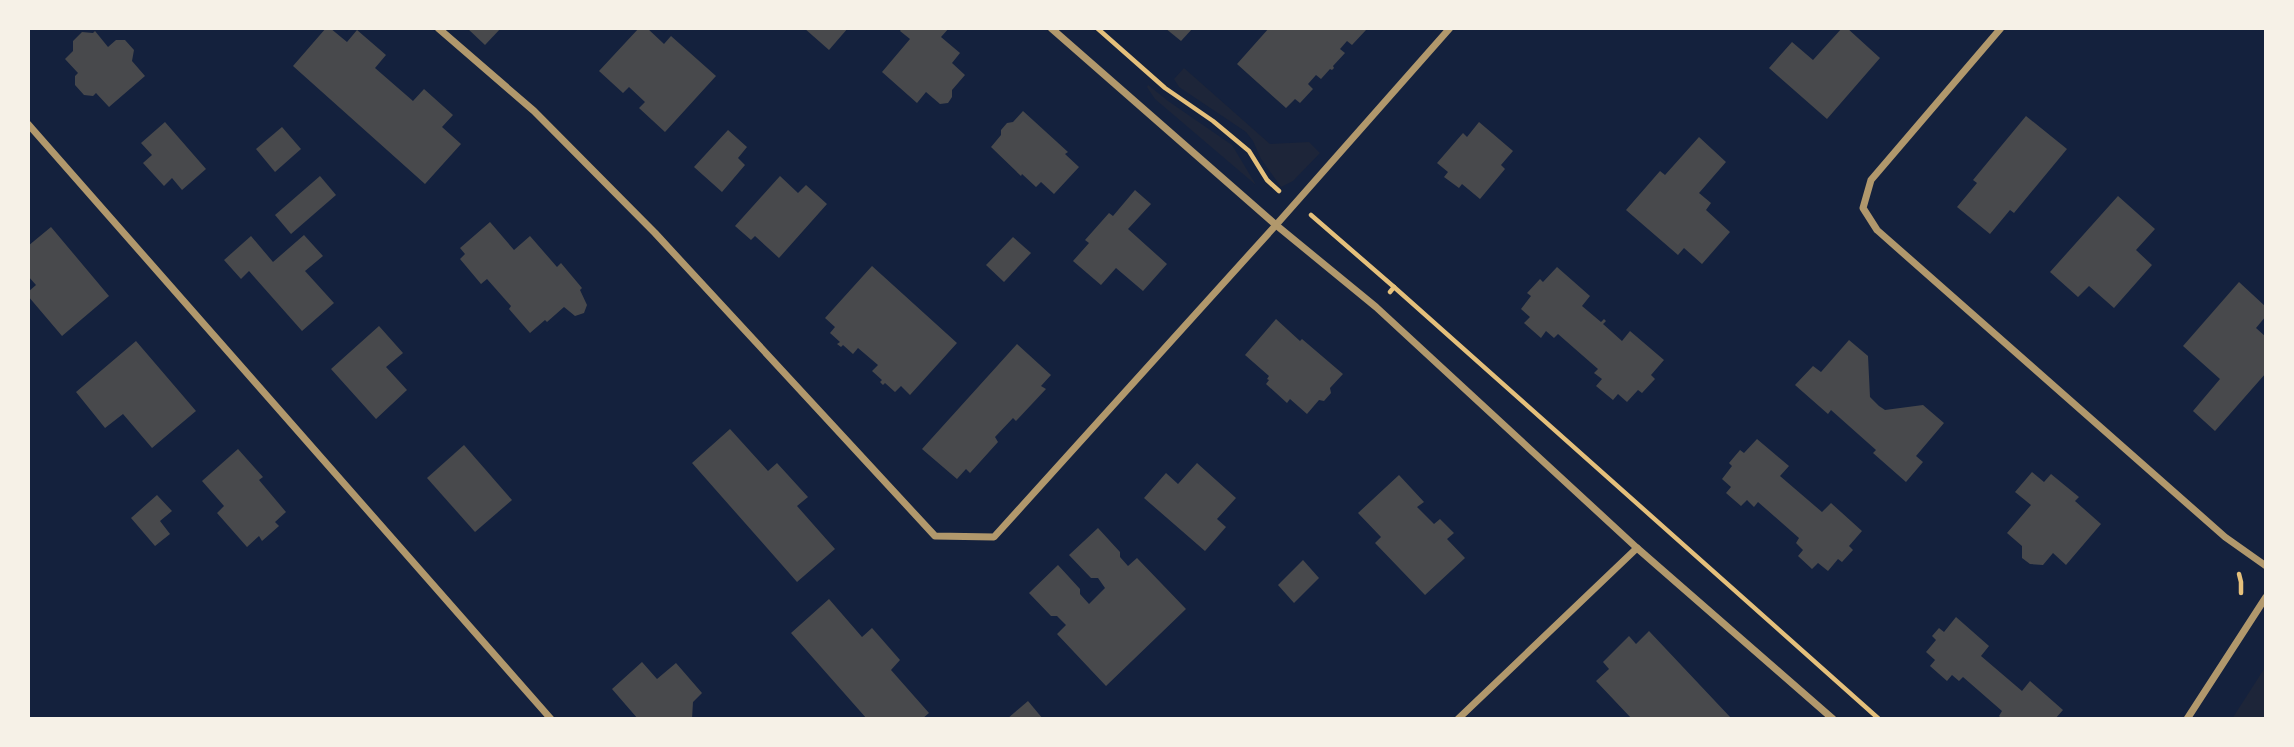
<svg xmlns="http://www.w3.org/2000/svg" width="2294" height="747" viewBox="0 0 2294 747" font-family="'Fira Sans Condensed',sans-serif">
  <rect width="100%" height="100%" fill="#14213d"/>
  <g fill="#1d2539">
    <path d="M1184,68L1270,144L1309,142L1320,153L1293,181L1281,187L1261,159L1253,141L1246,132L1179,87L1174,79Z"/>
    <path d="M1148,85L1168,101L1232,145L1256,185L1155,99L1147,87Z"/>
    <path d="M2266,666V719H2232Z"/>
  </g>
  <g fill="#48494c">
    <path d="M326,28H330L347,42L357,30L386,55L375,68L413,101L424,89L453,115L442,127L461,144L425,184L293,66Z"/>
    <path d="M467,28H501L485,45Z"/>
    <path d="M639,28H647L664,44L671,36L716,76L665,132L639,108L645,102L629,87L623,93L599,71Z"/>
    <path d="M804,28H848L829,50Z"/>
    <path d="M902,28H949L941,37L960,53L952,63L965,75L952,90V97L948,103L940,104L926,92L917,103L882,72L910,39L900,31Z"/>
    <path d="M1165,28H1193L1181,41Z"/>
    <path d="M1269,28H1364L1366,30L1352,45L1347,41L1340,49L1345,53L1333,66L1334,68L1332,70L1330,69L1321,79L1316,75L1308,84L1313,89L1300,103L1295,99L1286,108L1237,64Z"/>
    <path d="M1842,28H1847L1880,58L1827,119L1769,68L1792,42L1813,60Z"/>
    <path d="M95,31L108,47L116,40H125L134,50L132,61L145,76L109,107L96,93L93,96L84,95L75,85V76L78,73L65,59L73,51V41L82,32L93,33Z"/>
    <path d="M1023,111L1068,152L1065,154L1079,167L1054,194L1041,182L1036,187L1022,174L1021,176L991,147L1001,135V130L1007,123L1013,122Z"/>
    <path d="M2026,116L2067,149L2014,213L2010,210L1990,234L1957,207L1977,183L1973,180Z"/>
    <path d="M165,122L206,169L182,190L172,178L164,186L143,163L152,155L141,143Z"/>
    <path d="M1479,122L1513,151L1501,165L1505,169L1480,199L1462,184L1459,188L1444,177L1448,172L1437,163L1463,133L1467,137Z"/>
    <path d="M282,127L301,149L275,172L256,149Z"/>
    <path d="M728,130L747,147L738,158L745,165L722,192L694,167Z"/>
    <path d="M1699,137L1726,162L1699,193L1711,203L1706,210L1730,232L1702,264L1684,248L1678,255L1626,210L1660,171L1665,175Z"/>
    <path d="M320,176L336,195L291,234L275,215Z"/>
    <path d="M780,176L798,193L806,185L827,204L779,258L755,236L751,240L735,226Z"/>
    <path d="M1135,190L1151,204L1128,229L1167,264L1143,291L1116,268L1101,285L1073,261L1089,243L1085,240L1109,213L1113,216Z"/>
    <path d="M2118,196L2155,229L2136,250L2152,265L2114,308L2089,286L2078,297L2050,272Z"/>
    <path d="M490,222L514,250L530,236L557,267L561,263L582,288L580,290L587,305L584,313L575,316L564,307L547,322L545,320L530,333L509,309L511,306L487,279L481,284L460,259L465,254L460,248Z"/>
    <path d="M51,227L109,296L62,336L28,296V292L36,285L28,276V246Z"/>
    <path d="M304,235L323,256L305,271L334,303L302,331L249,271L241,279L224,260L251,236L273,262Z"/>
    <path d="M1013,237L1031,253L1004,282L986,265Z"/>
    <path d="M872,266L957,343L910,395L901,386L895,392L885,383L883,385L880,382L882,380L872,371L878,365L858,348L853,354L843,345L841,347L837,344L840,342L830,333L835,327L825,318Z"/>
    <path d="M1557,267L1590,296L1582,306L1601,322L1604,319L1606,321L1603,324L1622,341L1630,331L1664,360L1651,375L1655,379L1642,393L1638,390L1627,402L1618,394L1613,400L1596,386L1602,379L1594,373L1598,369L1558,334L1554,338L1546,331L1541,338L1524,323L1530,317L1521,309L1531,296L1527,293L1540,279L1543,282Z"/>
    <path d="M2239,282L2266,307V316L2256,328L2266,337V373L2215,431L2193,411L2220,379L2183,346Z"/>
    <path d="M1276,319L1300,341L1302,339L1343,374L1330,388L1331,393L1324,401L1319,400L1307,414L1290,399L1287,403L1266,384L1269,380L1267,379L1269,376L1245,355Z"/>
    <path d="M379,326L403,353L386,367L407,390L376,419L331,369Z"/>
    <path d="M1849,340L1868,356L1870,397L1879,406L1885,410L1923,405L1944,423L1916,456L1923,462L1906,482L1873,453L1876,450L1831,410L1828,414L1795,385L1813,366L1821,372Z"/>
    <path d="M136,341L196,411L152,448L123,414L105,428L76,392Z"/>
    <path d="M1017,344L1051,375L1041,386L1046,389L1016,421L1013,418L995,437L998,442L970,473L966,469L957,479L922,449Z"/>
    <path d="M730,429L768,471L777,463L808,497L797,506L835,549L797,582L692,463Z"/>
    <path d="M1757,439L1789,466L1780,476L1822,512L1831,503L1862,531L1849,546L1853,550L1842,562L1838,559L1828,571L1818,563L1812,569L1798,556L1803,550L1796,543L1799,538L1758,502L1754,507L1747,500L1741,506L1726,493L1731,487L1722,479L1732,466L1729,463L1740,450L1744,453Z"/>
    <path d="M464,445L512,500L475,532L427,478Z"/>
    <path d="M238,449L263,477L259,480L286,512L275,522L279,526L262,541L259,536L247,547L217,513L224,506L202,481Z"/>
    <path d="M1197,463L1236,498L1217,519L1226,527L1205,551L1144,498L1166,473L1178,484Z"/>
    <path d="M2032,472L2044,482L2051,474L2079,497L2075,501L2101,524L2066,565L2053,553L2043,565L2030,564L2022,558V546L2007,533L2031,505L2015,492Z"/>
    <path d="M1399,475L1424,502L1417,507L1434,524L1440,519L1454,533L1447,539L1465,558L1425,595L1375,543L1381,537L1358,513Z"/>
    <path d="M157,495L172,511L160,521L170,534L155,546L131,518Z"/>
    <path d="M1098,528L1120,552V557L1128,566L1137,558L1186,609L1106,686L1057,634L1066,625L1057,616H1051L1029,593L1058,565L1080,589V594L1089,604L1105,588L1098,578H1091L1069,555Z"/>
    <path d="M1303,560L1319,578L1294,603L1278,585Z"/>
    <path d="M829,599L862,637L872,628L900,660L891,670L929,713L922,719H867L791,633Z"/>
    <path d="M1956,617L1989,646L1981,656L2022,691L2030,681L2063,710L2055,719H2002L1999,716L2002,711L1963,677L1959,681L1952,675L1947,681L1930,666L1935,660L1926,652L1936,640L1932,636L1939,628L1944,632Z"/>
    <path d="M1649,631L1731,718L1730,719H1632L1596,681L1609,669L1603,662L1629,636L1636,644Z"/>
    <path d="M642,662L657,679L676,663L702,693L693,702L692,719H638L612,689Z"/>
    <path d="M1028,701L1043,719H1007Z"/>
  </g>
  <g fill="none" stroke-linecap="round" stroke-linejoin="round">
    <g stroke="#e5c07b" stroke-width="4.5">
      <path d="M1097,28L1165,88L1213,121L1249,151L1267,180L1279,191"/>
      <path d="M1311,215L1394,287L1390,292"/>
      <path d="M1394,287L1879,719"/>
      <path d="M2239,574L2241,582V593"/>
    </g>
    <g stroke="#b1986c" stroke-width="7">
      <path d="M438,28L534,111L655,233L935,536L994,537L1276,225L1450,28"/>
      <path d="M1051,28L1276,225L1376,307L1637,548L1833,719"/>
      <path d="M2001,28L1871,180L1863,208L1877,230L2225,537L2266,566"/>
      <path d="M28,124L551,719"/>
      <path d="M1458,719L1637,548"/>
      <path d="M2187,719L2266,597"/>
    </g>
  </g>
  <rect width="2294" height="747" fill="none" stroke="#f6f1e7" stroke-width="60"/>
</svg>
